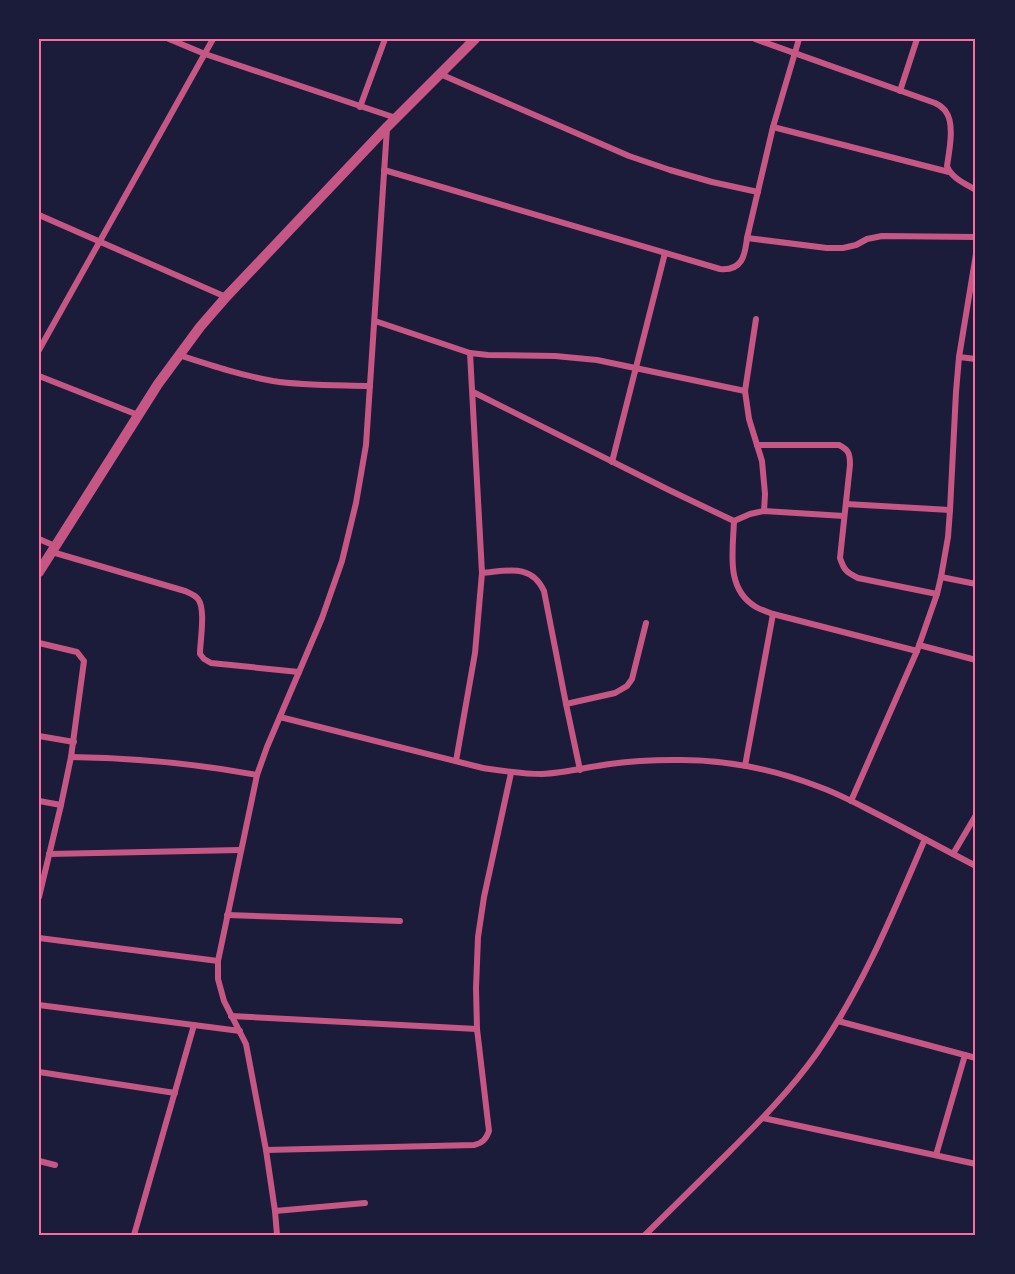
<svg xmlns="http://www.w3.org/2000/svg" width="1015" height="1274" viewBox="0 0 1015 1274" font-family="'DM Sans',sans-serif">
  <rect width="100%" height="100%" fill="#1b1b3a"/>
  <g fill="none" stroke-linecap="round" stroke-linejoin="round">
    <g stroke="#c65784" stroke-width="6">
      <path d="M169,39L205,54L396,118"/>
      <path d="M755,39L935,103C939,105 943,107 946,112C955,124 949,152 947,166C951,178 966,184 976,190"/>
      <path d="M440,74L629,156L670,170L712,182L758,192"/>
      <path d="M900,91L917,39"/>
      <path d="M360,107L385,39"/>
      <path d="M773,127L949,172"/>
      <path d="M384,170L720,269C742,271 745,256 747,238L773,127L799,39"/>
      <path d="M39,215L226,297"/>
      <path d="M747,238L827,248H843L856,245L867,239L882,236L976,237"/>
      <path d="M756,319L745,391L749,419L762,461L765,494L764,511"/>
      <path d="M375,321L470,353L488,355L555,356L597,360L745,391"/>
      <path d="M39,350L213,39"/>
      <path d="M179,355C210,365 240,375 273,381C305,386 338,385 370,386"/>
      <path d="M959,357L976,359"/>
      <path d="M39,376L138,415"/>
      <path d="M473,392L671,491L734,521"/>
      <path d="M757,445H839C849,450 850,454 850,465L840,558C844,570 846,572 858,578L937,594"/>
      <path d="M612,462L665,253"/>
      <path d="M846,504L950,510"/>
      <path d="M734,521C733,551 725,589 756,607C761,610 768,612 773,614L917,651"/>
      <path d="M734,521L750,514L764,511L844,516"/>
      <path d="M39,539L55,546"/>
      <path d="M52,552L185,591C189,593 195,595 198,599C206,609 200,641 200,654L204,659L211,663L299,672"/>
      <path d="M482,573C507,571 531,563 544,591L566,704L580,770"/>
      <path d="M941,577L976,584"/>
      <path d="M39,643L77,652L84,661L71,757L61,805L39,897"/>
      <path d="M919,645L976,660"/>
      <path d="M566,704L615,693L627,686L632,679L646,623"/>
      <path d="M280,717L483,768C503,771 522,774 542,774C565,773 587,767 610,764C631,761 652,760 674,760C722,759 772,769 817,786C840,794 861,806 883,817C914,833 945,850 976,866"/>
      <path d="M39,736L74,742"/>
      <path d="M71,757C136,758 193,763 257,775"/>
      <path d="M456,761L475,653L482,573L470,353"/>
      <path d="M745,766L773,614"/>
      <path d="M39,801L61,805"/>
      <path d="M851,801L917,651L937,594L941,577L948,537L950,510L956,392L959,357L976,254"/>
      <path d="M49,854L240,850"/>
      <path d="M953,854L976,815"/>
      <path d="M227,915L400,921"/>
      <path d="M39,938L218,961"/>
      <path d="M39,1005L240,1031"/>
      <path d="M231,1016L477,1029"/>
      <path d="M838,1021L976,1058"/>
      <path d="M39,1072L175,1093"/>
      <path d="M763,1118L976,1164"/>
      <path d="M266,1150L474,1145C483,1143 486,1139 489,1131L477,1029L476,988L478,937L484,897L511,773"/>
      <path d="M936,1155L965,1055"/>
      <path d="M39,1161L55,1165"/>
      <path d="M275,1211L365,1203"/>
      <path d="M134,1235L194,1025"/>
      <path d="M277,1235L275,1211L266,1150L246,1044L224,1001L218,979V961L257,775L267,747L322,618L342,561L356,503L366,445L387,128"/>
      <path d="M645,1235C672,1208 699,1182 726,1155C758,1123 790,1091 817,1053C863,987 893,913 925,839"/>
    </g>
    <path stroke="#c65784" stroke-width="10" d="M39,572L158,384L200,327L226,297L387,127L475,39"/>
  </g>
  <rect width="1015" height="1274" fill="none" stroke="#1b1b3a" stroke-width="81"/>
  <rect x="40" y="40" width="934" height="1194" fill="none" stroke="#ff6b9d" stroke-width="2"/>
</svg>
